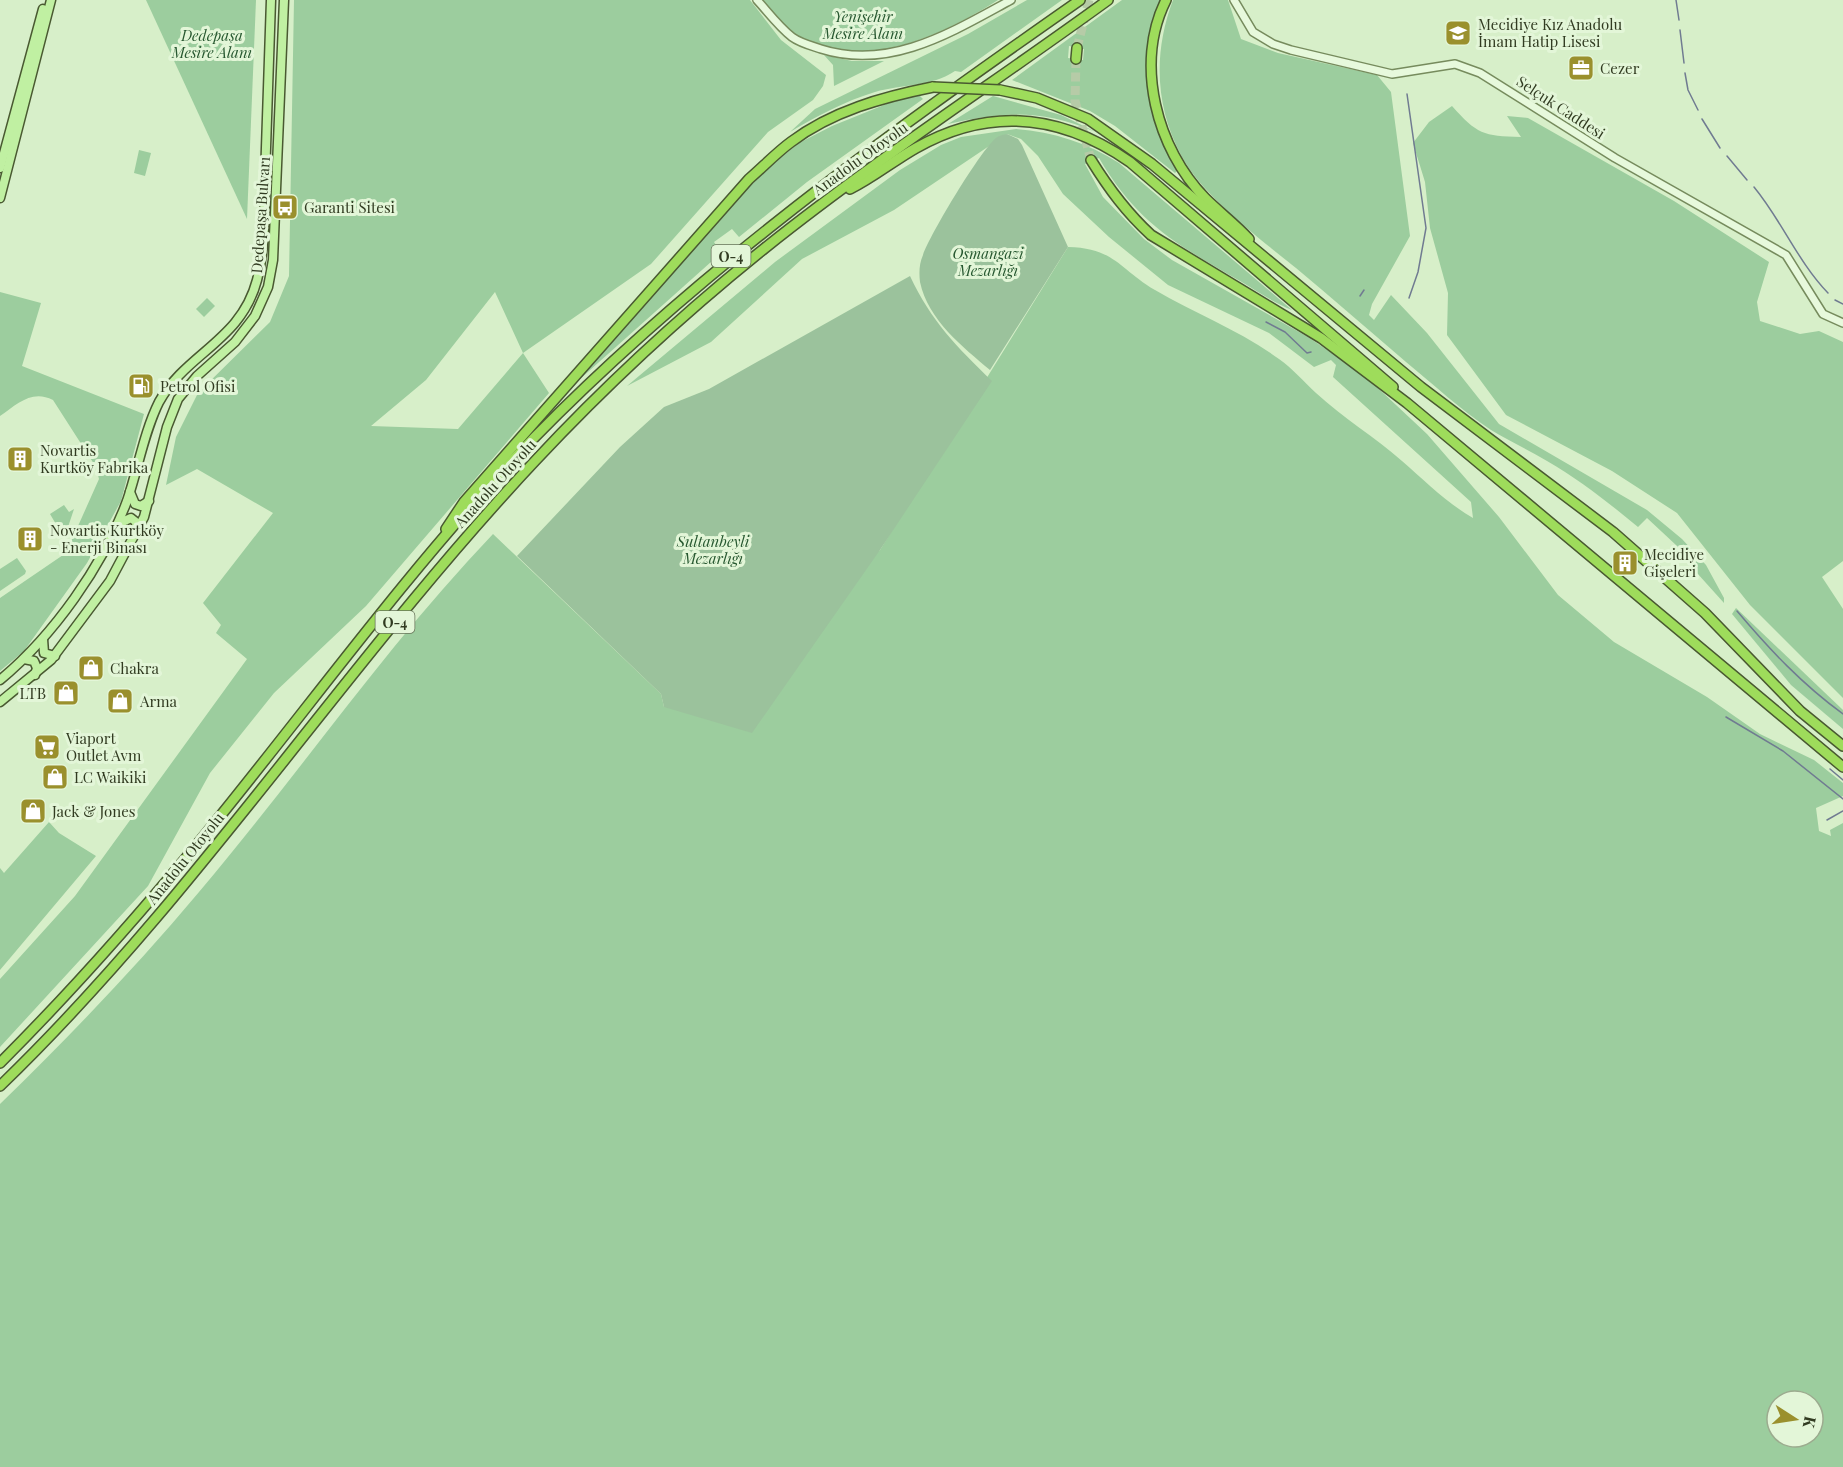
<svg xmlns="http://www.w3.org/2000/svg" width="1843" height="1467" viewBox="0 0 1843 1467" font-family="'Playfair Display',serif">
  <rect width="100%" height="100%" fill="#d7efc9"/>
  <g fill="#9ccd9e" fill-rule="evenodd">
    <path d="M146,0H256L247,219Z"/>
    <path d="M294,0H750L781,40L826,75L823,86L813,100L768,132L651,264L523,353L549,393L366,606L274,693L210,773L148,886L0,1047V979L75,896L247,659L216,633L221,625L203,603L273,513L197,469L166,485L176,437L198,393L270,322L289,276ZM495,292L523,353L458,429L371,426L426,380Z"/>
    <path d="M762,0H998C940,37 854,77 791,31C780,23 771,10 762,0Z"/>
    <path d="M1027,0H1062L961,72L955,71C931,87 903,84 875,92C845,101 817,116 790,132L815,109L968,34Z"/>
    <path d="M1122,0H1161C1134,58 1149,117 1177,171L1175,173L1115,126L1090,111L1012,80ZM1069,46L1084,49L1083,60L1068,58Z"/>
    <path d="M1173,0H1228L1241,39L1278,53L1377,75L1391,92L1410,236L1372,304L1369,315L1374,320L1391,295L1427,333L1499,424L1647,510L1682,539L1706,565L1724,598V603L1688,563L1691,559L1647,518L1638,527C1609,503 1580,480 1547,461C1529,450 1509,441 1491,430C1461,410 1434,385 1406,362C1369,330 1333,299 1296,268C1261,240 1203,196 1182,157C1155,107 1153,53 1173,0Z"/>
    <path d="M824,55L852,61H884L834,86L833,65Z"/>
    <path d="M925,93L920,96L923,99L807,182L739,237L732,229L714,242L721,253L570,388L738,198L770,166L799,143L832,126L889,103V101Z"/>
    <path d="M993,96L1061,115L1096,132C1041,109 1005,111 948,124Z"/>
    <path d="M1452,106C1477,134 1483,136 1521,137L1507,116L1528,118L1674,201L1769,262L1757,302L1760,321L1800,334L1819,331L1843,342V561L1822,577L1843,609V698L1750,605L1677,513L1612,471L1506,415L1447,335L1448,293L1430,228L1425,182L1413,143L1429,122Z"/>
    <path d="M1016,129C1054,132 1088,143 1119,163L1292,310C1274,303 1257,291 1240,281C1176,244 1137,223 1099,158L1085,164L1103,197L1144,239L1172,260L1308,337L1364,375L1427,434L1499,517L1558,595L1614,642L1707,697L1760,734L1814,760L1843,783V796L1816,808L1819,831L1831,836L1830,830L1843,823V1467H0V1104C70,1036 136,967 199,892C299,774 386,646 493,534L661,694L664,707L880,550L1068,247C1115,248 1119,269 1155,290C1196,314 1241,331 1279,359C1293,369 1303,381 1316,393C1343,418 1375,437 1402,461C1425,481 1447,503 1473,518L1471,502L1333,377L1336,365L1331,360L1314,367L1269,333L1168,285L1109,237L1063,194L1038,156L1021,139L1007,134L894,210L802,259L711,342L627,386L775,262L900,170L941,145L961,137ZM1777,1401H1813V1437H1777Z"/>
    <path d="M139,150L151,153L145,176L134,173Z"/>
    <path d="M0,292L41,303L22,366L144,414L121,501L87,563L24,651L0,671V598L66,553L99,479L96,467L53,400C32,389 17,404 0,416Z"/>
    <path d="M207,298L215,306L204,317L196,309Z"/>
    <path d="M64,505L69,512L74,509L66,533L60,531L50,514Z"/>
    <path d="M17,558L26,571L25,574L0,591V569Z"/>
    <path d="M1736,608L1843,710V729L1791,685L1732,614Z"/>
    <path d="M49,822L59,833L96,856L0,970V868L4,873Z"/>
  </g>
  <g fill="#9bc29c">
    <path d="M1007,134L1018,139L1022,145L1068,247L990,370C963,347 928,320 920,282C919,273 919,264 923,255C931,233 975,160 992,142C996,137 1000,135 1007,134Z"/>
    <path d="M910,276C931,321 957,347 992,381L880,550L752,733L664,707L661,694L517,556L620,447L664,407L709,389Z"/>
  </g>
  <g fill="none" stroke-linecap="round" stroke-linejoin="round">
    <g stroke="#707b91" stroke-width="1.5">
      <path d="M1676,0L1679,20"/>
      <path d="M1680,30L1684,63"/>
      <path d="M1685,73L1688,90L1698,110"/>
      <path d="M1407,94L1426,228L1418,272L1409,298"/>
      <path d="M1702,119L1720,148"/>
      <path d="M1727,156L1747,180"/>
      <path d="M1754,187C1782,221 1798,262 1828,293"/>
      <path d="M1360,296L1364,290"/>
      <path d="M1835,300L1843,304"/>
      <path d="M1266,322L1285,332L1307,353L1311,352"/>
      <path d="M1737,611C1770,650 1802,684 1843,714"/>
      <path d="M1726,717L1783,751L1843,799"/>
      <path d="M1830,769L1843,780"/>
      <path d="M1827,820L1843,811"/>
    </g>
    <g stroke="#b6cba7" stroke-width="9" stroke-dasharray="9 4.5" stroke-linecap="butt">
      <path d="M1077,48L1089,0"/>
      <path d="M1076,59L1075,101L1091,160"/>
    </g>
    <defs>
      <g id="minor">
        <path d="M757,0C768,12 779,27 792,37C800,43 812,46 821,49C890,71 952,32 1011,0"/>
        <path d="M1234,0L1253,32L1273,44L1291,50L1392,74L1455,64L1480,73L1615,158L1786,255L1823,314L1843,323"/>
      </g>
      <g id="major">
        <path d="M0,168L43,9"/>
        <path d="M0,198L51,0"/>
        <path d="M130,492L135,504L141,506L149,501"/>
        <path d="M118,524L131,518L136,522L137,532"/>
        <path d="M43,639L44,653L55,656"/>
        <path d="M24,659L34,661L37,668L35,675"/>
        <path d="M0,680C53,636 103,566 127,501C138,469 144,432 159,402C186,353 241,341 257,280C266,247 264,211 265,177C267,118 269,59 271,0"/>
        <path d="M0,702L51,660L110,581L144,517L167,427L178,399L197,376L235,342L255,316L268,287L273,260L284,0"/>
      </g>
      <g id="highway">
        <path d="M1166,0C1134,64 1157,149 1205,198C1219,212 1235,224 1249,239"/>
        <path d="M1076,59L1077,48"/>
        <path d="M1000,90L1037,98L1088,119L1152,164L1421,387L1613,532L1705,613L1800,711L1843,746"/>
        <path d="M1091,160C1109,189 1126,212 1151,235L1321,338L1407,403L1843,767"/>
        <path d="M850,189C874,177 893,161 916,148C990,106 1061,114 1130,162L1393,387"/>
        <path d="M446,529L464,502L749,179C763,167 776,153 791,142C832,111 883,97 933,87"/>
        <path d="M0,1063C68,995 133,922 195,847C299,721 394,588 505,468C676,286 877,142 1080,0"/>
        <path d="M0,1086C198,895 347,661 535,461C606,385 684,313 765,248C875,160 994,83 1108,0"/>
      </g>
    </defs>
    <use href="#minor" stroke="#768b5d" stroke-width="10"/>
    <use href="#major" stroke="#495931" stroke-width="11"/>
    <use href="#highway" stroke="#495931" stroke-width="12"/>
    <use href="#minor" stroke="#e7f9dc" stroke-width="7"/>
    <use href="#major" stroke="#c0f0a2" stroke-width="8"/>
    <use href="#highway" stroke="#9edc5b" stroke-width="9"/>
    <defs>
      <path id="highway-bridge" d="M933,87L1000,90"/>
    </defs>
    <use href="#highway-bridge" stroke="#495931" stroke-width="12" stroke-linecap="butt"/>
    <use href="#highway-bridge" stroke="#9edc5b" stroke-width="9"/>
  </g>
  <defs>
    <symbol id="school-square" viewBox="-11 -11 22 22"><rect x="-9" y="-9" width="18" height="18" rx="4" fill="#9a902d" stroke="#e3f6d8"/><path d="M0-5L7-2L0 1L-7-2ZM-4 1L0 2.5L4 1V4Q0 6-4 4Z" fill="#fff"/></symbol>
    <symbol id="office-square" viewBox="-11 -11 22 22"><rect x="-9" y="-9" width="18" height="18" rx="4" fill="#9a902d" stroke="#e3f6d8"/><path d="M-6-3h4V-5.5h4V-3h4V5H-6ZM-1-4.5V-3h2v-1.5ZM-6 0V1H6V0Z" fill="#fff"/></symbol>
    <symbol id="bus-square" viewBox="-11 -11 22 22"><rect x="-9" y="-9" width="18" height="18" rx="4" fill="#9a902d" stroke="#e3f6d8"/><path d="M-5-6H5V4H4V6H2V4H-2V6H-4V4H-5ZM-3.5-4V0h7V-4ZM-3.5 1.2v1.5H-2V1.2ZM2 1.2v1.5H3.5V1.2Z" fill="#fff"/></symbol>
    <symbol id="fuel-square" viewBox="-11 -11 22 22"><rect x="-9" y="-9" width="18" height="18" rx="4" fill="#9a902d" stroke="#e3f6d8"/><path d="M-5.5-6h7V0h2V4h1.3V-2.5L3-4.5l.8-.8L6-3V5H2.5V1h-1V6h-7ZM-4.2-4.7v3.2H.2V-4.7Z" fill="#fff"/></symbol>
    <symbol id="building-square" viewBox="-11 -11 22 22"><rect x="-9" y="-9" width="18" height="18" rx="4" fill="#9a902d" stroke="#e3f6d8"/><path d="M-4-6H4V6H1V3H-1V6H-4ZM-2.5-4.3h1.7v1.8h-1.7ZM.8-4.3h1.7v1.8H.8ZM-2.5-1h1.7V.8h-1.7ZM.8-1h1.7V.8H.8Z" fill="#fff"/></symbol>
    <symbol id="shop-square" viewBox="-11 -11 22 22"><rect x="-9" y="-9" width="18" height="18" rx="4" fill="#9a902d" stroke="#e3f6d8"/><path d="M-5-2.5h2.3a2.7 3.5 0 0 1 5.4 0H5L5.5 6h-11ZM-1.5-2.5h3a1.5 2.3 0 0 0-3 0Z" fill="#fff"/></symbol>
    <symbol id="supermarket-square" viewBox="-11 -11 22 22"><rect x="-9" y="-9" width="18" height="18" rx="4" fill="#9a902d" stroke="#e3f6d8"/><path d="M-6-5.5h2.5l.6 2H6L4.5 2H-2.5L-4.4-4H-6ZM-1.5 3.2a1.3 1.3 0 1 0 .1 0ZM3 3.2a1.3 1.3 0 1 0 .1 0Z" fill="#fff"/></symbol>
  </defs>
  <g fill-rule="evenodd">
    <use href="#school-square" x="1443" y="18" width="30" height="30"/>
    <use href="#office-square" x="1566" y="53" width="30" height="30"/>
    <use href="#bus-square" x="270" y="192" width="30" height="30"/>
    <use href="#fuel-square" x="126" y="371" width="30" height="30"/>
    <use href="#building-square" x="5" y="444" width="30" height="30"/>
    <use href="#building-square" x="15" y="524" width="30" height="30"/>
    <use href="#building-square" x="1610" y="548" width="30" height="30"/>
    <use href="#shop-square" x="76" y="653" width="30" height="30"/>
    <use href="#shop-square" x="51" y="678" width="30" height="30"/>
    <use href="#shop-square" x="105" y="686" width="30" height="30"/>
    <use href="#supermarket-square" x="32" y="732" width="30" height="30"/>
    <use href="#shop-square" x="40" y="762" width="30" height="30"/>
    <use href="#shop-square" x="18" y="796" width="30" height="30"/>
  </g>
  <g text-anchor="middle" dominant-baseline="central" stroke-width="6" stroke-linejoin="round" paint-order="stroke">
    <g fill="#e3f6d8" stroke="#667358" stroke-width="1.5">
      <rect x="711.5" y="245" width="39" height="22" rx="4.5"/>
      <rect x="375.5" y="611" width="39" height="22" rx="4.5"/>
    </g>
    <g font-size="14" font-weight="bold" fill="#313b21">
      <text x="731" y="256">O-4</text>
      <text x="395" y="622">O-4</text>
    </g>
    <g font-size="15" font-style="italic" fill="#275830" stroke="#e3f6d8">
      <text x="863" y="16">Yenişehir<tspan x="863" dy="17">Mesire Alanı</tspan></text>
      <text x="212" y="35">Dedepaşa<tspan x="212" dy="17">Mesire Alanı</tspan></text>
      <text x="988" y="253">Osmangazi<tspan x="988" dy="17">Mezarlığı</tspan></text>
      <text x="713" y="541">Sultanbeyli<tspan x="713" dy="17">Mezarlığı</tspan></text>
    </g>
    <g font-size="15" fill="#313b21" stroke="#e3f6d8" text-anchor="start">
      <text x="1478" y="24">Mecidiye Kız Anadolu<tspan x="1478" dy="17">İmam Hatip Lisesi</tspan></text>
      <text x="1600" y="68">Cezer</text>
      <text x="304" y="207">Garanti Sitesi</text>
      <text x="160" y="386">Petrol Ofisi</text>
      <text x="40" y="450">Novartis<tspan x="40" dy="17">Kurtköy Fabrika</tspan></text>
      <text x="50" y="530">Novartis Kurtköy<tspan x="50" dy="17">- Enerji Binası</tspan></text>
      <text x="1644" y="554">Mecidiye<tspan x="1644" dy="17">Gişeleri</tspan></text>
      <text x="110" y="668">Chakra</text>
      <text x="46" y="693" text-anchor="end">LTB</text>
      <text x="140" y="701">Arma</text>
      <text x="66" y="738">Viaport<tspan x="66" dy="17">Outlet Avm</tspan></text>
      <text x="74" y="777">LC Waikiki</text>
      <text x="52" y="811">Jack &amp; Jones</text>
    </g>
    <g font-size="15" fill="#313b21" stroke="#e3f6d8">
      <text transform="translate(1561 107) rotate(33)">Selçuk Caddesi</text>
      <text transform="translate(860 158) rotate(-36)">Anadolu Otoyolu</text>
      <text transform="translate(260 215) rotate(-86)">Dedepaşa Bulvarı</text>
      <text transform="translate(495 483) rotate(-48)">Anadolu Otoyolu</text>
      <text transform="translate(185 858) rotate(-51)">Anadolu Otoyolu</text>
    </g>
  </g>
  <g transform="translate(1795 1419) rotate(102)"><circle r="28" fill="#e3f6d8" stroke="#9cab8f" stroke-width="1.5"/>
  <path d="M0-4.5L10 22L0 15L-10 22Z" fill="#9a902d"/>
  <text y="-9" font-size="16" font-weight="bold" text-anchor="middle" fill="#313b21">K</text>
  </g>
</svg>
